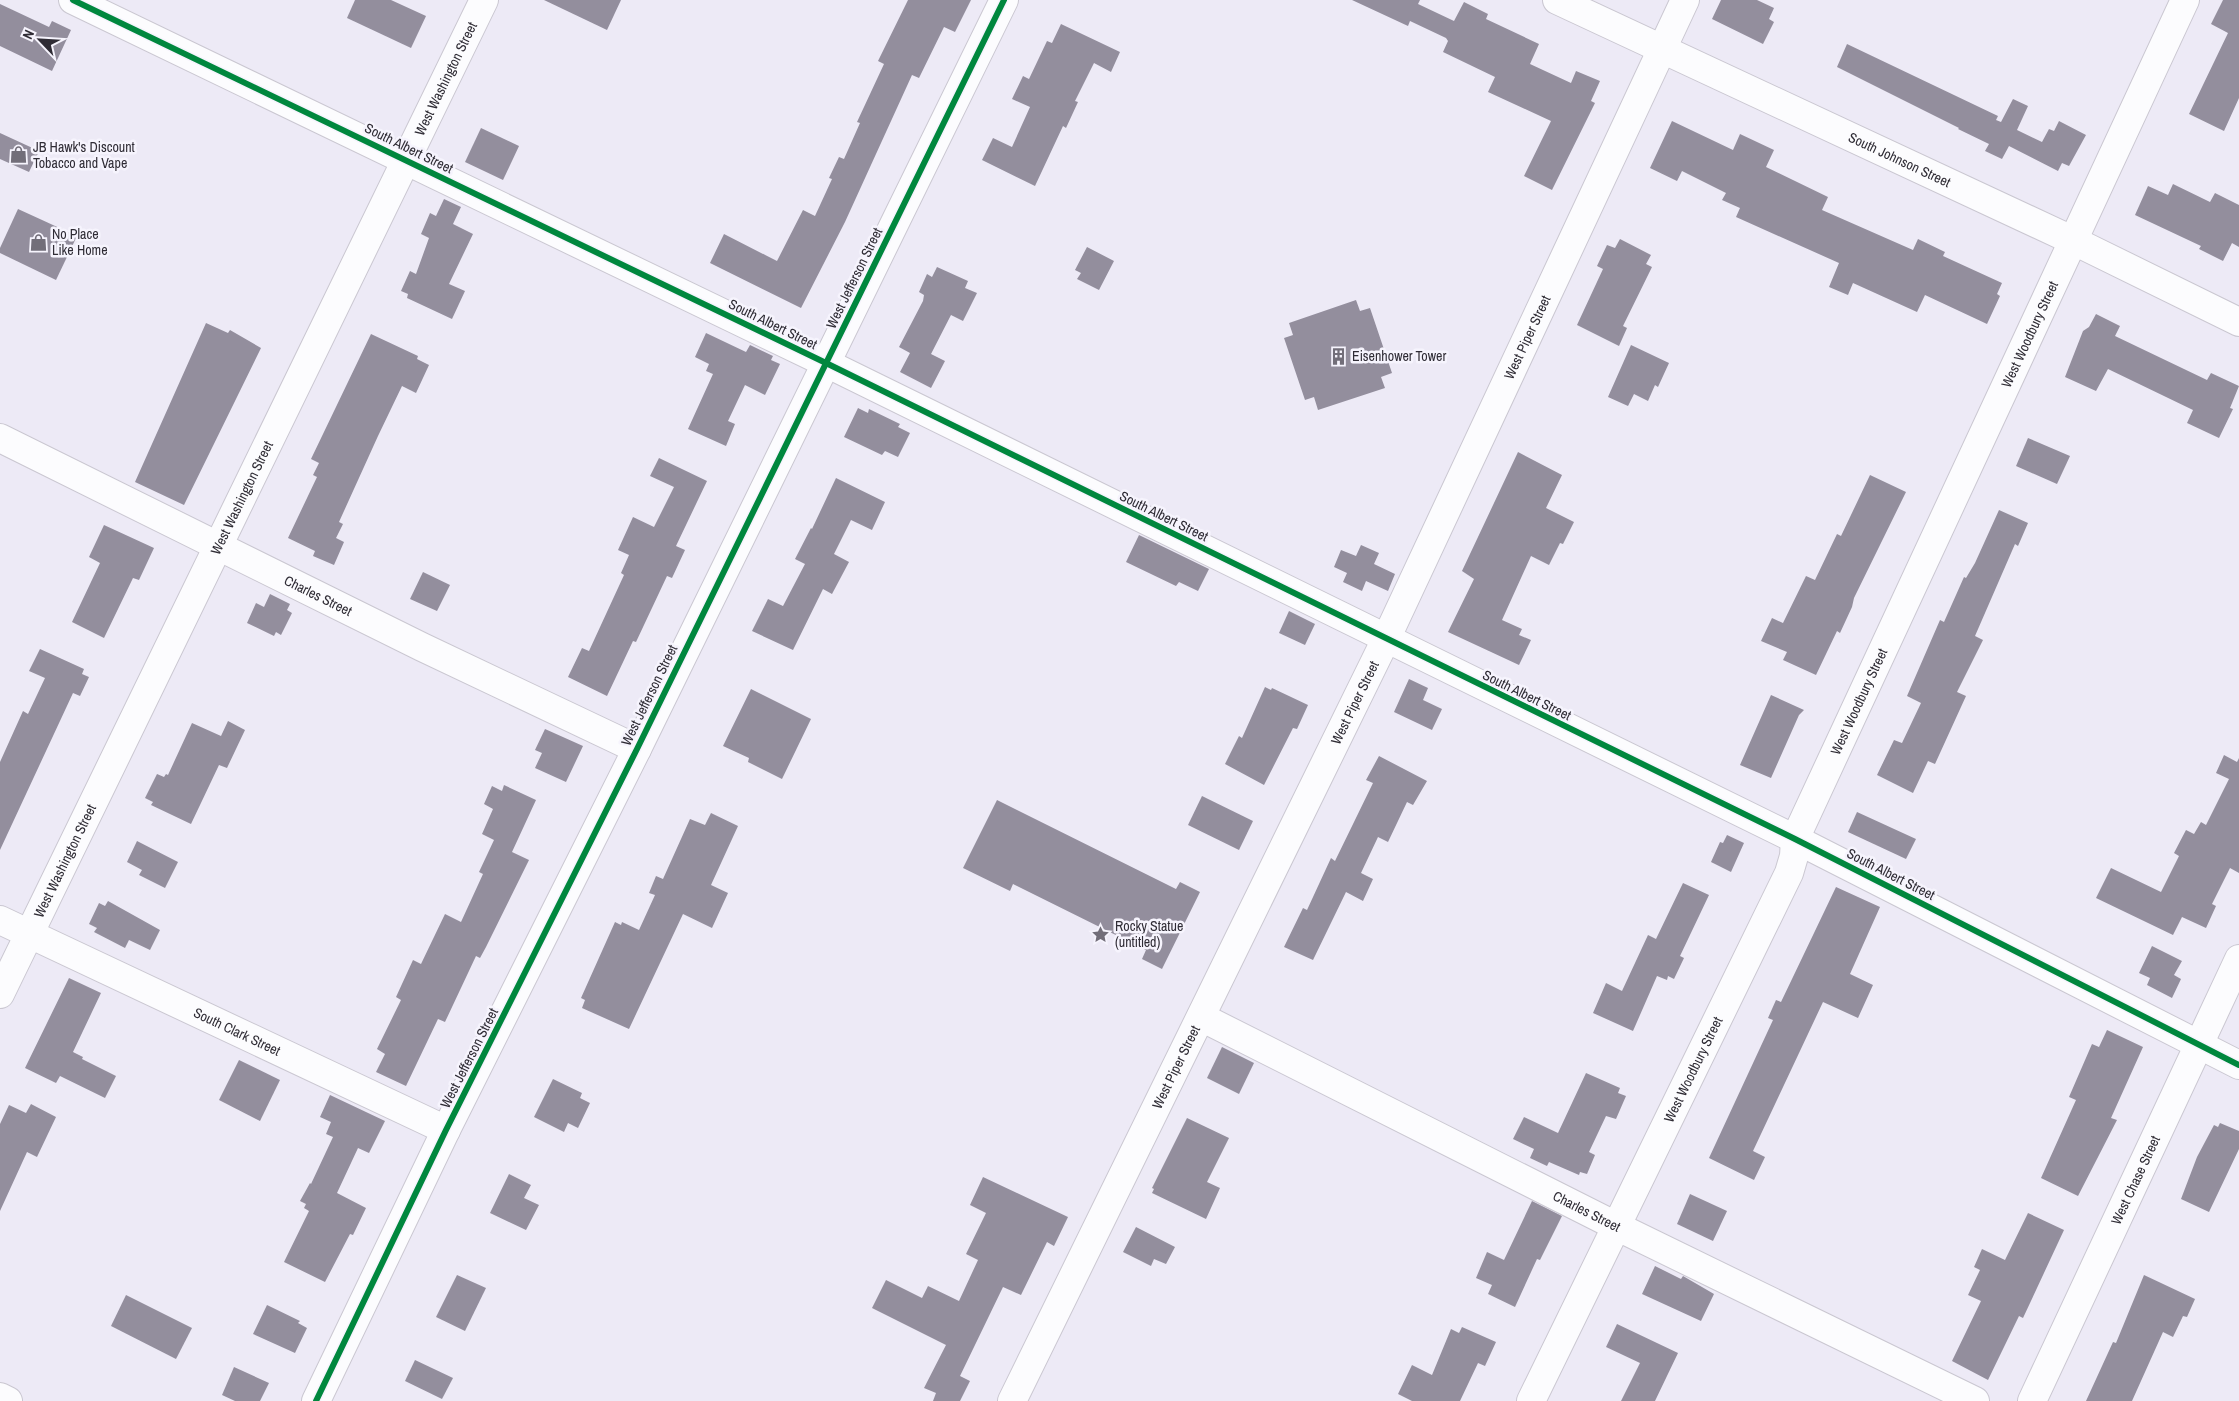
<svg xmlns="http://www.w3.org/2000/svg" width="2239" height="1401" viewBox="0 0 2239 1401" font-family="'Archivo Narrow',sans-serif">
  <rect width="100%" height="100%" fill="#edeaf6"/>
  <g fill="#938e9d">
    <path d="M355,0H391L426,16L411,48L347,18Z"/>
    <path d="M544,0H621L607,30Z"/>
    <path d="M908,0H971L955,32L944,27L919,78L912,75L845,222L801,308L710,263L724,234L777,261L803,210L815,216L832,179L829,178L839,157L844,159L860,123L857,122L884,64L878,61Z"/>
    <path d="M1352,0H1420L1418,4L1454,21L1464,2L1488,14L1486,19L1539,44L1530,64L1571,83L1576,71L1600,81L1591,101L1595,103L1552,190L1524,176L1551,121L1488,92L1495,77L1443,52L1448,41L1446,38L1410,21L1408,26Z"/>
    <path d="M1721,0H1757L1774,8L1769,19L1774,22L1763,44L1712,19Z"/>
    <path d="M2223,0H2239V98L2224,131L2189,114L2228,33L2211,24Z"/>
    <path d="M0,4L49,27L52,21L71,30L52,71L0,46Z"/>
    <path d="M1061,24L1120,52L1111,72L1094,63L1075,101L1078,102L1066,128L1063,126L1035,186L982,160L993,138L1012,147L1030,107L1012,99L1023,76L1029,79L1047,41L1052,43Z"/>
    <path d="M1847,44L1998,116L1996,120L2001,122L2013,99L2028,106L2017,130L2042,142L2049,129L2054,131L2059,121L2086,135L2069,166L2062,163L2058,171L2009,146L2002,159L1985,151L1989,144L1958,129L1959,128L1837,67Z"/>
    <path d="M1672,121L1733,150L1740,134L1774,150L1766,167L1828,197L1822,210L1913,250L1918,239L1945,252L1943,256L2002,283L1997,294L2000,296L1987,324L1925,295L1917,312L1853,283L1848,295L1829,287L1839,263L1736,217L1740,208L1722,200L1726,193L1682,171L1677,181L1650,168Z"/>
    <path d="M481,128L519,146L503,180L465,162Z"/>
    <path d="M0,133L39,151L29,172L0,159Z"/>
    <path d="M2173,184L2210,202L2215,193L2239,205V247L2232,243L2223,261L2199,249L2201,246L2135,215L2148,186L2168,195Z"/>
    <path d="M444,199L461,207L453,224L473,234L449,284L465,291L452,319L407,298L408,294L401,291L410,271L416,274L429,238L421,234L430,213L436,216Z"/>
    <path d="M18,209L77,236L56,280L0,253V248Z"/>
    <path d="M1620,239L1651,255L1646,264L1652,267L1623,326L1627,328L1619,346L1577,325L1603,269L1597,266L1607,245L1615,248Z"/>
    <path d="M1087,247L1114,261L1099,290L1077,279L1081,273L1075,270Z"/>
    <path d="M937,267L968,281L965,288L977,293L963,321L951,315L931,354L945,361L931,388L900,372L910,353L899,347L923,301L924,295L919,292L927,274L932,277Z"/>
    <path d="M1356,300L1360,311L1370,308L1392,373L1381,377L1385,388L1318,410L1314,397L1305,400L1284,338L1293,335L1289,323Z"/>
    <path d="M2096,314L2120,326L2115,336L2207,380L2211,373L2239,386L2230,408L2233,409L2219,438L2187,423L2193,410L2108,369L2096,391L2065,377L2083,331L2089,327Z"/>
    <path d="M206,323L228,333L230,330L261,348L184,505L135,482Z"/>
    <path d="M706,333L746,352L750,345L773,356L771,360L780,364L765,395L745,385L728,421L735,424L726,446L688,429L713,374L706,371L709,364L695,357Z"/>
    <path d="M371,334L418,356L417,359L429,365L416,393L402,386L378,436L339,522L343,524L336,538L344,542L334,565L313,556L315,551L288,538L317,477L313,475L319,463L311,459Z"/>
    <path d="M1631,345L1669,363L1658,387L1655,385L1648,401L1634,394L1628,406L1608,397Z"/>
    <path d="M858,408L868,413L869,409L900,424L898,427L910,433L898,457L885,451L882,455L844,437Z"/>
    <path d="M2028,438L2070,456L2057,484L2016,466Z"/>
    <path d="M1518,452L1562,475L1546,508L1574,522L1563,544L1560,543L1549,565L1531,556L1502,620L1522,629L1519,635L1531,640L1519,665L1448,632L1474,579L1462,571Z"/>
    <path d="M659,458L707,481L676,546L685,550L672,578L667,576L636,642L633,641L607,696L568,677L582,648L589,651L624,575L621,573L629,555L618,550L633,517L654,527L674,487L650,476Z"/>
    <path d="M1870,475L1906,492L1854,598L1852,607L1840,633L1837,631L1816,675L1783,660L1787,652L1761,641L1772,618L1783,623L1806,576L1815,580L1837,534L1841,536Z"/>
    <path d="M836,478L885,502L872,530L851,520L834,554L849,562L832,594L823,589L793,650L752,631L768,599L783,606L805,564L795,559L811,528L812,529Z"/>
    <path d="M1999,510L2028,523L2018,546L2015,544L1975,636L1983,640L1957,692L1966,696L1935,764L1928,761L1913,793L1877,775L1894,740L1902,743L1921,703L1907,696L1940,620L1944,622L1964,577L1966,578L1975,563Z"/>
    <path d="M104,525L154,548L139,580L133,578L104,638L72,622L100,563L89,557Z"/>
    <path d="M1139,535L1209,569L1198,591L1179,582L1176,586L1126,562Z"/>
    <path d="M1361,545L1379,553L1374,564L1395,574L1388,591L1366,581L1362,591L1343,582L1347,573L1334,567L1341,550L1356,556Z"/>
    <path d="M423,572L450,585L437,611L410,599Z"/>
    <path d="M270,594L290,604L287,610L292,613L281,635L276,632L274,636L247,623L256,603L264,607Z"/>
    <path d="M1289,611L1315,624L1305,645L1279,633Z"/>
    <path d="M40,649L84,669L82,674L89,677L80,696L73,693L0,850V762L23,711L28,714L45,678L29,671Z"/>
    <path d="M1409,679L1428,688L1423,700L1442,709L1432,730L1394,712Z"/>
    <path d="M1265,687L1271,690L1272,688L1308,705L1297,729L1293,728L1264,785L1225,764L1239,736L1242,738Z"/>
    <path d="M751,689L811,719L782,779L748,762L749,758L723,746Z"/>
    <path d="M1771,695L1804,710L1799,715L1771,778L1740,765Z"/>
    <path d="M228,721L245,730L227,768L219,765L191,824L151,805L153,802L145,798L157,774L164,777L166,774L168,775L192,723L221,736Z"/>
    <path d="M545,729L583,746L566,782L535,768L542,753L535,750Z"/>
    <path d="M2224,755L2237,762L2239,758V873L2230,868L2212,904L2216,906L2206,928L2182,917L2173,935L2096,898L2111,868L2161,892L2179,856L2174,853L2186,830L2194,834L2201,822L2206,825L2229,779L2216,773Z"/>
    <path d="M1379,756L1427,781L1413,805L1407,802L1388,842L1378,837L1361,873L1373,879L1363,901L1346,892L1313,960L1284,947L1303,908L1307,910L1331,858L1335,861L1373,783L1366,780Z"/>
    <path d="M504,785L536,800L512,852L529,860L486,947L480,958L476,956L445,1022L438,1019L406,1086L376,1072L385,1054L377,1049L401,1000L396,997L413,960L421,964L445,914L461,922L483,874L479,872L494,840L482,834L493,809L484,804L492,786L502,791Z"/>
    <path d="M1202,796L1253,821L1239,850L1188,825Z"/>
    <path d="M997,800L1176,889L1180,882L1200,892L1162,969L1142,959L1146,950L1013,884L1010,891L963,868Z"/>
    <path d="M1857,812L1916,839L1906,859L1848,832Z"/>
    <path d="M711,813L738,826L711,885L728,893L712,928L683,914L629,1029L582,1008L585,1000L581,998L615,922L621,925L622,922L639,930L655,895L649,893L656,876L663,879L690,819L705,825Z"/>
    <path d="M1727,835L1744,843L1731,872L1711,862L1720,842L1723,843Z"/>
    <path d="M137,841L178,862L165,888L139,875L142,870L127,862Z"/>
    <path d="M1683,883L1709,895L1680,956L1684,958L1674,979L1668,976L1667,980L1657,976L1633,1031L1593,1013L1606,983L1622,991L1648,935L1656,939Z"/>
    <path d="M1836,887L1880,907L1850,974L1873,985L1858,1018L1823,1002L1753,1151L1765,1157L1754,1180L1709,1158L1773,1020L1768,1018L1776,1000L1781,1002Z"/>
    <path d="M108,901L160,930L150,950L129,940L125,948L94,932L97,928L89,924L99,903L105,906Z"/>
    <path d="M2152,946L2182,961L2174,975L2181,979L2172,998L2147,985L2150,978L2139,973Z"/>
    <path d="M69,978L101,993L73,1052L83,1057L82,1059L116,1076L105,1098L60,1076L56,1083L25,1068Z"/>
    <path d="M2107,1030L2143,1047L2111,1118L2117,1120L2078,1196L2041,1178L2076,1100L2069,1097L2092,1044L2099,1047Z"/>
    <path d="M1222,1047L1254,1063L1239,1094L1207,1078Z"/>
    <path d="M239,1060L280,1080L260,1121L219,1100Z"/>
    <path d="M1586,1073L1620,1088L1618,1093L1626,1096L1616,1119L1606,1116L1589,1152L1595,1155L1587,1174L1580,1172L1579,1175L1549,1162L1547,1166L1530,1158L1534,1149L1513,1139L1524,1117L1558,1133Z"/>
    <path d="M553,1079L582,1093L580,1098L590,1103L578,1128L568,1123L564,1132L534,1117Z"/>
    <path d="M330,1095L385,1121L369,1153L358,1148L337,1193L366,1208L353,1235L350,1234L325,1282L284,1262L309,1211L304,1208L306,1204L300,1201L310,1183L311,1184L333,1137L326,1134L331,1122L320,1117Z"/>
    <path d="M31,1104L56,1117L37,1157L27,1152L0,1211V1124L9,1105L26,1113Z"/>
    <path d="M1187,1118L1229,1138L1207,1182L1220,1188L1206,1219L1152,1193L1154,1189L1152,1188Z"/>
    <path d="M2220,1123L2239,1131V1149L2209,1212L2181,1199L2197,1157L2214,1125L2218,1127Z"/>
    <path d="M509,1174L531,1185L524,1198L539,1205L526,1230L490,1213Z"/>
    <path d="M983,1177L1068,1217L1054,1246L1047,1242L1021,1295L1003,1287L960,1376L970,1381L960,1401H933L936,1393L924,1388L946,1345L872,1308L886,1280L922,1298L928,1286L959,1301L978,1260L966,1254L986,1213L970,1205Z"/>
    <path d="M1690,1194L1727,1211L1713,1241L1677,1224Z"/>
    <path d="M1532,1201L1562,1216L1540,1260L1537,1259L1515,1307L1488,1294L1492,1285L1476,1278L1487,1252L1504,1260Z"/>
    <path d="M2028,1213L2064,1230L2023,1318L2019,1316L1988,1380L1952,1361L1981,1301L1968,1295L1980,1270L1974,1267L1982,1249L2005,1260Z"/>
    <path d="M1136,1227L1175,1247L1166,1264L1154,1259L1151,1266L1123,1252Z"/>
    <path d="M1655,1266L1681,1279L1683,1276L1714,1294L1701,1321L1642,1294Z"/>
    <path d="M457,1275L486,1288L465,1331L436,1317Z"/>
    <path d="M2144,1275L2195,1299L2187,1317L2183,1316L2173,1337L2163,1332L2132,1401H2086L2113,1342L2116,1343Z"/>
    <path d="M126,1295L192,1328L176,1359L111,1326Z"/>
    <path d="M267,1305L300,1321L298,1323L307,1328L295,1353L253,1334Z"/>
    <path d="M1617,1324L1678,1353L1655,1401H1621L1640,1363L1606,1347Z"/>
    <path d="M1462,1327L1496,1342L1485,1366L1478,1363L1460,1401H1412L1398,1394L1412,1365L1432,1375L1451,1329L1459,1333Z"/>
    <path d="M415,1360L453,1378L442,1399L405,1381Z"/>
    <path d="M234,1367L269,1383L260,1401H235L222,1395Z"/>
  </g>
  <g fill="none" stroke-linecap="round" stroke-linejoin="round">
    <defs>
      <g id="minor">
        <path d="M73,0L826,363L1795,839L2239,1065"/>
        <path id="s1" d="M1557,0L2074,241L2239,322"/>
        <path id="s2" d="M0,438L422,647L637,749"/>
        <path id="s3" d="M0,920L446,1130"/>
        <path id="s4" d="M0,994L484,0"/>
        <path id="s5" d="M1201,1017L1616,1226L1975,1401"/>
        <path d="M0,1397L8,1401"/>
        <path d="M316,1401L446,1130L637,749L1004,0"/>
        <path id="s6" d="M1012,1401L1386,639L1685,0"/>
        <path id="s7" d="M1531,1401L1789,873L1794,856L1795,839L2185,0"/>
        <path id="s8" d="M2032,1401L2239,959"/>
      </g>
    </defs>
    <use href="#minor" stroke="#cac7d1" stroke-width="30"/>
    <use href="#minor" stroke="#fcfcfe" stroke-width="28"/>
    <defs>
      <g id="cycleway">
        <path d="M73,0L826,363L1795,839L2239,1065"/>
        <path d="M316,1401L446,1130L637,749L1004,0"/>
      </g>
    </defs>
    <use href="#cycleway" stroke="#f6f4fd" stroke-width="9"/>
    <use href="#cycleway" stroke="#00873e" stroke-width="6"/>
  </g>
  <defs>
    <symbol id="shop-bare" viewBox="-9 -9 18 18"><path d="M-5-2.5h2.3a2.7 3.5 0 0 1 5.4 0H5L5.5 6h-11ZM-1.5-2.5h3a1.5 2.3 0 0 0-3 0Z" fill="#726e79" stroke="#f6f4fd" stroke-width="2.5" paint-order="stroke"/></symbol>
    <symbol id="building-bare" viewBox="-9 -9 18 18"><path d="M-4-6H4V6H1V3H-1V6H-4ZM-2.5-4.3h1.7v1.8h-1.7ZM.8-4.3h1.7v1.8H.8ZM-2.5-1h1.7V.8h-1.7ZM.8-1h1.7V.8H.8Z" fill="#726e79" stroke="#f6f4fd" stroke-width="2.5" paint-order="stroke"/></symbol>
    <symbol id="sight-bare" viewBox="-9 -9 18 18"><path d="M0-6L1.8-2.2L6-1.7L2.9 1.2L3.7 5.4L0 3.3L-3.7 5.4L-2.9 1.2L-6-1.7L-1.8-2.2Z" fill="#726e79" stroke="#f6f4fd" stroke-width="2.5" paint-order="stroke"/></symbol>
  </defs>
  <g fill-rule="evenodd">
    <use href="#shop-bare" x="6" y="142" width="25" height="25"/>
    <use href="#shop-bare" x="26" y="230" width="25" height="25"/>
    <use href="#building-bare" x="1326" y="344" width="25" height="25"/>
    <use href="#sight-bare" x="1088" y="922" width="25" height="25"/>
  </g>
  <g text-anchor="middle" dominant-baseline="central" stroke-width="5" stroke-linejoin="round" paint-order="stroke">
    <g font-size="14" fill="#2f2c35" stroke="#f6f4fd">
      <text stroke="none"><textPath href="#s4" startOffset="1018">West Washington Street</textPath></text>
      <text transform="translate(409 148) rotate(26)">South Albert Street</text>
      <text stroke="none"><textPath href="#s1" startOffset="378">South Johnson Street</textPath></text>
      <text transform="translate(854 278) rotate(-64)">West Jefferson Street</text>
      <text transform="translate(773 324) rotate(26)">South Albert Street</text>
      <text stroke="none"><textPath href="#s7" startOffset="1179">West Woodbury Street</textPath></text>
      <text stroke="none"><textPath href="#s6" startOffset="1182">West Piper Street</textPath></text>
      <text stroke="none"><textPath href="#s4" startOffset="552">West Washington Street</textPath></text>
      <text transform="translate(1164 516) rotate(26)">South Albert Street</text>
      <text stroke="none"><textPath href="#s2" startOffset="355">Charles Street</textPath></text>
      <text transform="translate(649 695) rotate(-64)">West Jefferson Street</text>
      <text transform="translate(1527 695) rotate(26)">South Albert Street</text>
      <text stroke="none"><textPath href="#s7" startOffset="774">West Woodbury Street</textPath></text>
      <text stroke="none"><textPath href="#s6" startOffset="778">West Piper Street</textPath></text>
      <text stroke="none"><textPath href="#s4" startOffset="148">West Washington Street</textPath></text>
      <text transform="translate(1891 874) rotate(27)">South Albert Street</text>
      <text stroke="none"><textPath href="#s3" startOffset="262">South Clark Street</textPath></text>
      <text transform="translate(469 1058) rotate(-63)">West Jefferson Street</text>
      <text stroke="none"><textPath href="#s6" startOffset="372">West Piper Street</textPath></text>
      <text stroke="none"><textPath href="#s7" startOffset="369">West Woodbury Street</textPath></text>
      <text stroke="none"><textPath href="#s8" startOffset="244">West Chase Street</textPath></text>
      <text stroke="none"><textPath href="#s5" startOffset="432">Charles Street</textPath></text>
    </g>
    <g font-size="14" fill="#2f2c35" stroke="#f6f4fd" text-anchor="start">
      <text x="33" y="147">JB Hawk's Discount<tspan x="33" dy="16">Tobacco and Vape</tspan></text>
      <text x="52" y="234">No Place<tspan x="52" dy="16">Like Home</tspan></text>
      <text x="1352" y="356">Eisenhower Tower</text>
      <text x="1115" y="926">Rocky Statue<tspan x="1115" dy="16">(untitled)</tspan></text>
    </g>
  </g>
  <g transform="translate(40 40) rotate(295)" stroke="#f6f4fd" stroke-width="4" paint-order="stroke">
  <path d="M0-4L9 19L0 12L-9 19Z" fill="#2f2c35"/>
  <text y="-8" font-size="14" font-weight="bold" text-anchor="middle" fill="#2f2c35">N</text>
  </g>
</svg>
